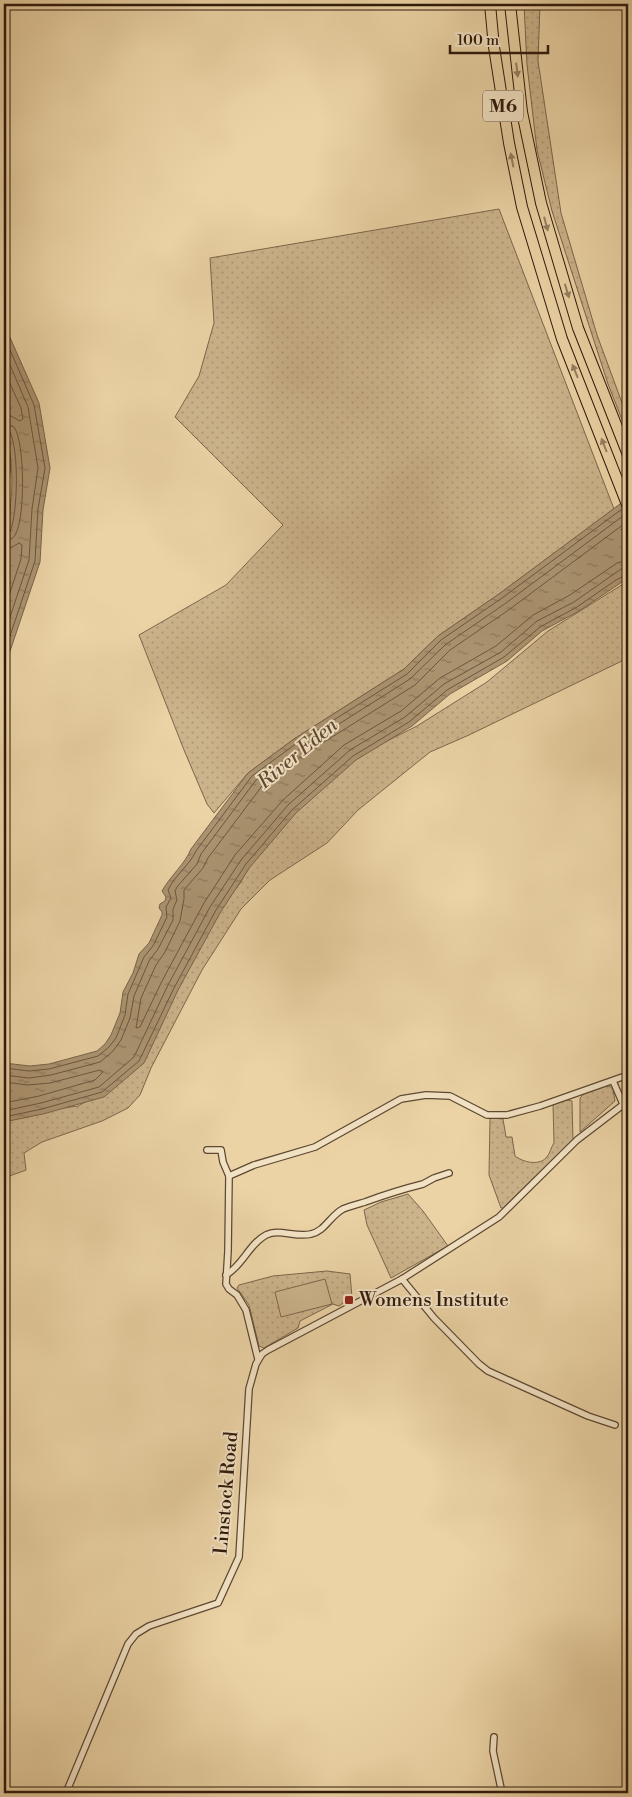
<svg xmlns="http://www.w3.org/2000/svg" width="632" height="1797" viewBox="0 0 632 1797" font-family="'Libre Bodoni',serif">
  <defs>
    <pattern id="grass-dots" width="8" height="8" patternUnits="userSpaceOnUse" patternTransform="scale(1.25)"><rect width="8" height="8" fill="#cbb38b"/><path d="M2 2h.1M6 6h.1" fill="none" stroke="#af9977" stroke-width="1.8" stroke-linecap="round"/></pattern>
    <pattern id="water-ripples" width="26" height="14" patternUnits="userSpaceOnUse" patternTransform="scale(1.25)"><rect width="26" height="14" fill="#ab9471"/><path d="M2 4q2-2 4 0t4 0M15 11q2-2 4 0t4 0" fill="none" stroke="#8c785b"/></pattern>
  </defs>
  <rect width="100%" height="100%" fill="#ebd3a5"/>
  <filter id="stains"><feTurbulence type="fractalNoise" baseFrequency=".004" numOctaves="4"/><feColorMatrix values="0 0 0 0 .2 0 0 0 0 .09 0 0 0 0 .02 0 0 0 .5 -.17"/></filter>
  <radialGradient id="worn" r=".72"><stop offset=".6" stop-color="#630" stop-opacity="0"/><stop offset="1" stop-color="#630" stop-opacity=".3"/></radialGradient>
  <g fill="url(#grass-dots)" stroke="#7c664c">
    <path d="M524,4H540L538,61L561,213L597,335L628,419V435L608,384L552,211L537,150L527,65Z"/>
    <path d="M499,209L614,509L499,594L438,636L404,669L294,739L248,773L214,813L207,804L184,750L139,635L226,585L283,525L175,417L199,376L214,323L210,258Z"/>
    <path d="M4,438L11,461L6,523L4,530Z"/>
    <path d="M628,581V658L469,735L430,752L358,810L327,843L270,880L241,909L202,970L151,1068L140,1095L128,1108L102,1121L42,1142L24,1153L26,1170L4,1178V1116L78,1106L115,1086L206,927L241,882L263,839L349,760L417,726L487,682L548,631Z"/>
    <path d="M605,1086H609L613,1089L615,1101L580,1132V1098L585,1093Z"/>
    <path d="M567,1100L572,1101V1103L573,1140L503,1208H501L489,1175L490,1118L503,1119L506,1137H512L515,1156C523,1162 538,1166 546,1158C550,1154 551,1147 554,1143L553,1104Z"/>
    <path d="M408,1194L423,1211L448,1246L391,1278L367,1225L364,1210L381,1202Z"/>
    <path d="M327,1271L350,1274L352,1297L339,1306L333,1304L300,1321L298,1328L264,1348L259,1346L249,1305L237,1288L239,1285L273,1276Z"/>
  </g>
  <path fill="#cbb38b" stroke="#7c664c" d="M325,1279L332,1304L281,1317L275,1292Z"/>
  <g fill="url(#water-ripples)" stroke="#796349">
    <path d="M4,324L39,403L50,468L43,510L40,562L4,669V536C14,505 15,459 4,428Z"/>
    <path d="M628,498V578L579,611L542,631L507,661L450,694L412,726L356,760L296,813L250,867L220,913L178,990L144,1063L104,1097L43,1114L4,1122V1063L30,1066L49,1064L97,1051L105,1044L111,1035L120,1013L123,992L133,973L139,954L149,943L162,915V912L159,908L160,904L165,901L166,897L162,891C171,875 185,864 191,849L248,773L294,739L404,669L438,636L499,594Z"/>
  </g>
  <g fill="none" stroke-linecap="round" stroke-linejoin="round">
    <g stroke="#6c563e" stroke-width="1">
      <path d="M4,336L34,405L45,468L38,509L35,561L4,654"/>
      <path d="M4,351L28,407L38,468L32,509L29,560L4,635"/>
      <path d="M4,370L21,408L23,419L20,421L11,416H4"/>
      <path d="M4,423L14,427C25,442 25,516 16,533C14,539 9,540 4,541"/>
      <path d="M4,429L10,432C19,451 18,512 10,532L4,534"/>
      <path d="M628,521L510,609L450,650L415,685L305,754L262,786L208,858L203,868L184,890V899L180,921L165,952L156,965L141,998L136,1028L140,1027L162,981L204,903L235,855L283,800L344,745L401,711L440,678L496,646L533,615L570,595L617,563L628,560"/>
      <path d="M4,548L12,547L19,543L22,545L21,559L4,611"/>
      <path d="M4,1068L29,1071L49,1069L98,1056L109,1047L116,1038L125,1015L128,994L144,957L153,946L167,917L166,907L171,898L168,890C175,875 189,866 196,851L252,776L297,743L407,674L441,640L502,598L622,509"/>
      <path d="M4,1075L29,1078L51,1075L100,1062L113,1051L121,1040L130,1018L134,996L149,961L158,949L173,920V909L177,900L175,891L177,887L197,864L201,854L256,780L301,748L410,679L445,645L506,603L627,513"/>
      <path d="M4,1082L28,1085L50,1083L100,1070L103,1072L95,1080L39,1096L4,1103"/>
      <path d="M4,1111L41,1103L99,1087L134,1057L168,985L210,907L241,860L288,805L350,750L405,717L444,684L501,652L537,621L574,602L621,569L628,568"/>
      <path d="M4,1117L42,1109L102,1092L139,1061L174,988L216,910L246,864L292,810L353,756L409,722L447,690L504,657L540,627L577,607L616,580L628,574"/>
    </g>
    <defs>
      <g id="minor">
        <path d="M613,1081L623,1104"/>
        <path d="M207,1150H221L223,1162L229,1176L228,1251L226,1284L229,1289L237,1295L246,1310L258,1359"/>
        <path d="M229,1176L254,1165L315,1147L401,1099L426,1095L450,1096L487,1115H507L540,1106L628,1075"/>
        <path d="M226,1275C243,1265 249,1244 266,1235C279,1228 296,1238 311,1234C325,1231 330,1216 343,1209C350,1206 358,1204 365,1202C384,1195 403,1189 423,1184L434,1178L449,1173"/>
        <path d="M402,1279L434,1318L479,1364L488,1371L588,1416L615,1425"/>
        <path d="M494,1737L493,1751L502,1793"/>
        <path d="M66,1793L128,1644L136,1634L149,1626L218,1603L239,1557L249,1389L256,1364L262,1354L268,1350L402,1279L499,1217L577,1140L628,1101"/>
      </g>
      <g id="motorway">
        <path d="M490,4L494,47L509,143L522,207L562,339L628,507"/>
        <path d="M510,4L522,112L541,203L578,328L628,455"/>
      </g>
    </defs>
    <use href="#minor" stroke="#5d4832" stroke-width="8"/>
    <use href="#motorway" stroke="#2e190c" stroke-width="12"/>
    <use href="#minor" stroke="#f2e2c4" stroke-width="5.5"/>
    <use href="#motorway" stroke="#ebd3a5" stroke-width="10"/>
  </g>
  <defs><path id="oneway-solid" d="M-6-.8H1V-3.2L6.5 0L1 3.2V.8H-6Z" transform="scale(1.25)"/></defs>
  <g fill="#967f60">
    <use href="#oneway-solid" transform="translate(517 70) rotate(83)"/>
    <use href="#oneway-solid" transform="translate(512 160) rotate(-101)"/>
    <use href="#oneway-solid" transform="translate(546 224) rotate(75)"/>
    <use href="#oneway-solid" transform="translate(567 291) rotate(73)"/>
    <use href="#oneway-solid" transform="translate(575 371) rotate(-112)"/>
    <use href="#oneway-solid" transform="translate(604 445) rotate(-111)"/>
  </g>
  <rect fill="#8f2418" stroke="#f2e2c4" stroke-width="2" x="344" y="1295" width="10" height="10" rx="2.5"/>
  <g text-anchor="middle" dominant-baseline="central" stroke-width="4" stroke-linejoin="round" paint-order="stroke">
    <rect fill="#f2e2c4" stroke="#695543" stroke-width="1" x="483" y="90.5" width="40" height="31" rx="4"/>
    <g font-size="18" font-weight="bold" fill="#2e190c">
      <text x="503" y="106">M6</text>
    </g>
    <g font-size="19" fill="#2e190c" stroke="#f2e2c4" text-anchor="start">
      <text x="359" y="1300">Womens Institute</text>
    </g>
    <g font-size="19" fill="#2e190c" stroke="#f2e2c4">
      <text transform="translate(226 1493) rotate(-85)">Linstock Road</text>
    </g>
    <g font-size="20" font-style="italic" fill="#604a34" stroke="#f2e2c4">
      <text transform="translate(298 754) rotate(-40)">River Eden</text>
    </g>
  </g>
  <rect width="632" height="1797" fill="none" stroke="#ebd3a5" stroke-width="20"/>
  <rect x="5" y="5" width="622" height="1787" fill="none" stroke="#2e190c" stroke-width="2.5"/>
  <rect x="10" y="10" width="612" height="1777" fill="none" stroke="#2e190c"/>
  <path d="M450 45v8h98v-8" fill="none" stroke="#2e190c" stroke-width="2.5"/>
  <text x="457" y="45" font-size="15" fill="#2e190c" stroke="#f2e2c4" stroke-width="4" paint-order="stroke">100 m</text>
  <rect width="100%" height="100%" filter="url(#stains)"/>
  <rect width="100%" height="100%" fill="url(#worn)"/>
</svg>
